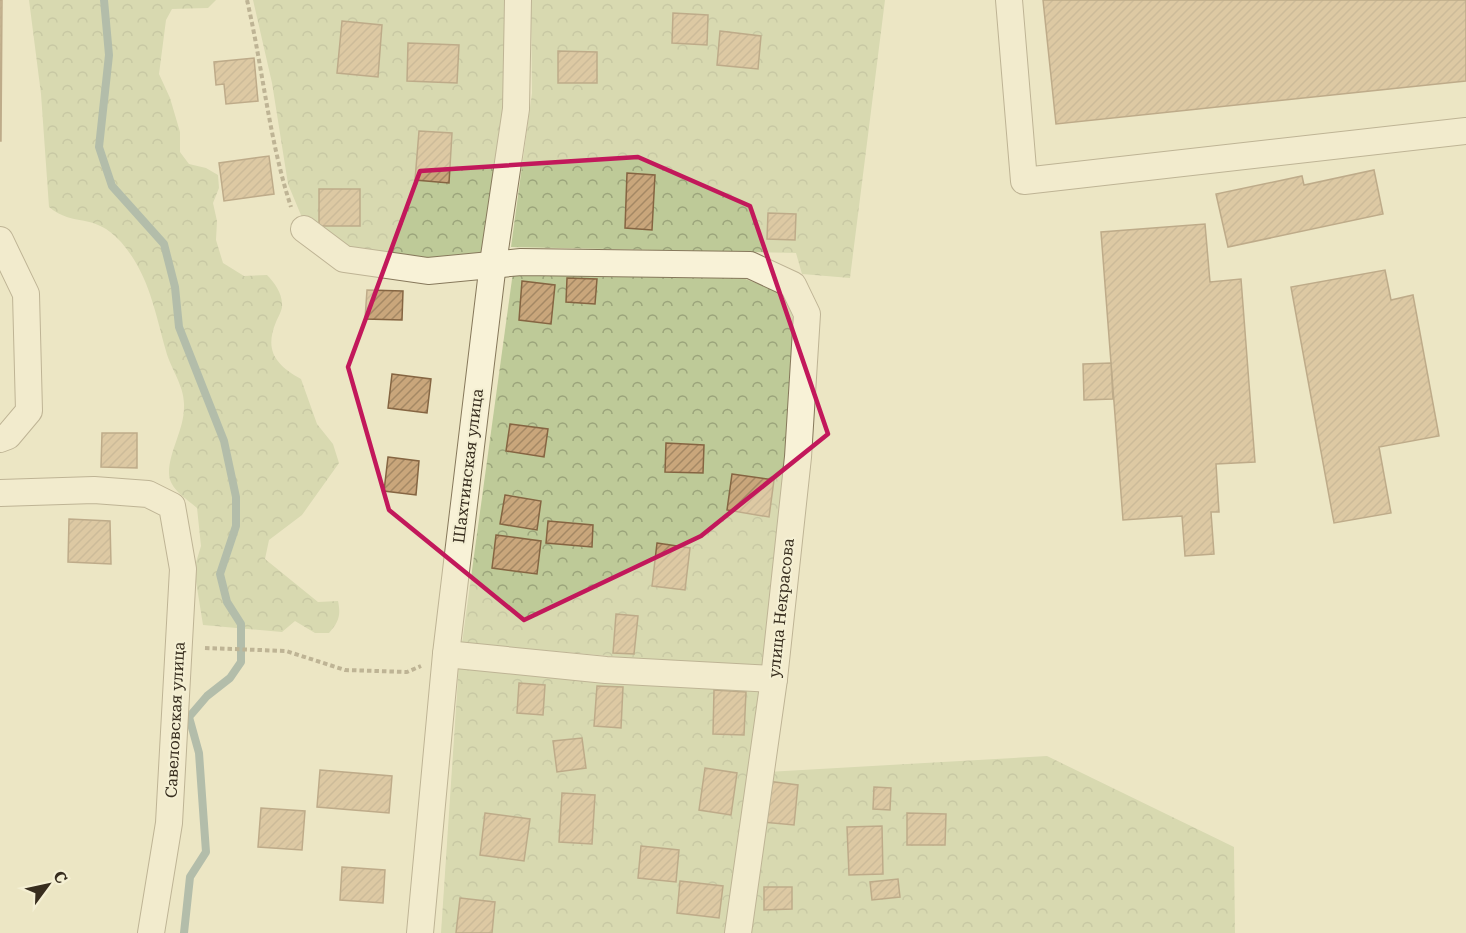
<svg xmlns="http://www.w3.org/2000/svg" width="1466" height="933" viewBox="0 0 1466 933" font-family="'Roboto Serif',serif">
  <defs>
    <pattern id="forest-crowns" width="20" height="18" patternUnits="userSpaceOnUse" patternTransform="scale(1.5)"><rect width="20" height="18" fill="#beca98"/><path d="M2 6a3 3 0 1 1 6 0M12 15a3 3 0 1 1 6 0" fill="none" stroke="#9ba47b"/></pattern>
    <pattern id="building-hatch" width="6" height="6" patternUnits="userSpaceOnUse" patternTransform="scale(1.5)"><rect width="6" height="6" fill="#c9a67b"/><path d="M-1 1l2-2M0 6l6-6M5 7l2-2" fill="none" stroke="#a48864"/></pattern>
  </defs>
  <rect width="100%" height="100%" fill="#ece6c4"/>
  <g fill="url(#forest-crowns)">
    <path d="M29,0H216L208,8L172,9L166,20L159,74L170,98L180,132V152L189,164L206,168L218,175L219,188L213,203L217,221L216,240L223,263L244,276L267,275C274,282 282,293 282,304C283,309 278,317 276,322C264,351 276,365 301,379L317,424L333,444L339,463L302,515L269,540L265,559L318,602L338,601C341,615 339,622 329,633H315L295,621L282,632L203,625L194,569L201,546L197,508C187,499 169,489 169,473C169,451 184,430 184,407C185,386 171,370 166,351C155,312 149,274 121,242C93,211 74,228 49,207L41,94Z"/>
    <path d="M253,0H510L512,90L484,252L429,259L347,249L303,220L288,184L272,83Z"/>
    <path d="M531,0H885L850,278L802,274L796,253L511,247L532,93Z"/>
    <path d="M513,272L743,278L784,294L797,329L768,670L462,643Z"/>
    <path d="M459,663L762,685L728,933H441Z"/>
    <path d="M1047,756L1234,847L1235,933H750L767,772Z"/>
  </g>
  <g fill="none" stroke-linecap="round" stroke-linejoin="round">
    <path stroke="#6d8d8a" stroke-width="8" d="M104,0L109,55L99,147L112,186L164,244L175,287L179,327L224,441L236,497V526L220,574L227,602L241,624V662L230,678L207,696L189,717L199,753L206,852L190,877L184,933"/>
  </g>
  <g fill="url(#building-hatch)" stroke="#856542" stroke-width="1.5">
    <path d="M0,0H2L1,141H0Z"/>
    <path d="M1043,0H1466V81L1056,124Z"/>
    <path d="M673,13L708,15L707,45L672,43Z"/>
    <path d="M342,21L382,25L378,77L337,73Z"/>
    <path d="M720,31L761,36L758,69L717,65Z"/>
    <path d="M408,43L459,45L457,83L407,81Z"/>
    <path d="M558,51L597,52V83H558Z"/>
    <path d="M254,58L258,101L226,104L224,84L216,85L214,62Z"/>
    <path d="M419,131L452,133L449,183L415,180Z"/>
    <path d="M269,156L274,194L224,201L219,163Z"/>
    <path d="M1374,170L1383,214L1228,247L1216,194L1302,176L1304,185Z"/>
    <path d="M627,173L655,175L652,230L625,228Z"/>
    <rect x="319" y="189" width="41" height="37"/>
    <path d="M768,213L796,214L795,240L767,239Z"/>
    <path d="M1205,224L1210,282L1241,279L1255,462L1216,464L1219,512H1211L1214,554L1185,556L1182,516L1123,520L1101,232Z"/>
    <path d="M1385,270L1391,300L1413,295L1439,436L1379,447L1391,513L1334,523L1291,287Z"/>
    <path d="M567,278L597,279L595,304L566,302Z"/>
    <path d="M522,281L555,285L551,324L519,320Z"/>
    <path d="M367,290L403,291L402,320L365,319Z"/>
    <path d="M1111,363L1113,399L1084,400L1083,364Z"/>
    <path d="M392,374L431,379L427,413L388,408Z"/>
    <path d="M510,424L548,429L544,457L506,451Z"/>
    <path d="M102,433H137V468L101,467Z"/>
    <path d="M666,443L704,445L703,473L665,472Z"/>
    <path d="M388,457L419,461L416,495L384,491Z"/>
    <path d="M732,474L774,480L769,517L727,510Z"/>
    <path d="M505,495L541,501L537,530L500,524Z"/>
    <path d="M69,519L110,521L111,564L68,562Z"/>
    <path d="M548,521L593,525L592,547L546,543Z"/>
    <path d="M496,535L541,541L537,574L492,568Z"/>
    <path d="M657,543L690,548L685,590L652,586Z"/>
    <path d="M616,614L638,616L634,654L613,653Z"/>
    <path d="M519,683L545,685L543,715L517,713Z"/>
    <path d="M597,686L623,687L621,728L594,726Z"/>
    <path d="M714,690L746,692L744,735L713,734Z"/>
    <path d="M582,738L586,768L557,772L553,741Z"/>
    <path d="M705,768L737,773L731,815L699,810Z"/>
    <path d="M320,770L392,776L389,813L317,807Z"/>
    <path d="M767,781L798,785L794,825L762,822Z"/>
    <path d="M874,787L891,788L890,810L873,809Z"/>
    <path d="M562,793L595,795L592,844L559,842Z"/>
    <path d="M261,808L305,811L302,850L258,847Z"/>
    <path d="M485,813L530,819L524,861L480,855Z"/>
    <path d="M907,813L946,814L945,845H907Z"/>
    <path d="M882,826L883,874L849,875L847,827Z"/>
    <path d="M641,846L679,850L676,882L638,878Z"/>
    <path d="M342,867L385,870L383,903L340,900Z"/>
    <path d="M898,879L900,897L872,900L870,882Z"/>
    <path d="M680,881L723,886L719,918L677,913Z"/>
    <path d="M764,887H792V909L764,910Z"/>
    <path d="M460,898L495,902L492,933H456Z"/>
  </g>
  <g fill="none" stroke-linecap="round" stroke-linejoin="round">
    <defs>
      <g id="minor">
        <path d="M1009,0L1024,181L1466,131"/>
        <path d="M304,229L344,259L428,271L521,262L750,265L793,285L807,314L798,457L774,679L738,933"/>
        <path d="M0,240L26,294L29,411L8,436L0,439"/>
        <path d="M0,493L94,490L148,494L172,506L183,569L169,823L151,933"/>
        <path d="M446,654L606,670L774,679"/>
        <path d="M420,933L446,654L493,263L516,109L518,0"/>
      </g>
    </defs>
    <use href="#minor" stroke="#86785b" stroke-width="28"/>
    <g stroke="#86785b" stroke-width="4" stroke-dasharray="4.5 3" stroke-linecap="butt">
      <path d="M247,0C263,69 269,140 291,207"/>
      <path d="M205,648L286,651L345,670L407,672L421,666"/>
    </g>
    <use href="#minor" stroke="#f8f2d7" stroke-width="26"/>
  </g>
  <path d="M0 0H1466V933H0ZM638,157L750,206L828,434L701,536L524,620L389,510L348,367L420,171Z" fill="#ece6c4" fill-opacity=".55" fill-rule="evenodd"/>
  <path fill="none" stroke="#c2185b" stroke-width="4.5" stroke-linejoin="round" d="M638,157L750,206L828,434L701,536L524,620L389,510L348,367L420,171Z"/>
  <g text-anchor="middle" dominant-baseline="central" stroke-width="4.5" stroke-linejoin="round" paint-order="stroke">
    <g font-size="16" fill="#372d1e" stroke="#f4efd3">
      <text transform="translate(468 466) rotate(-83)">Шахтинская улица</text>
      <text transform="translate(781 608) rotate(-84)">улица Некрасова</text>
      <text transform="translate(175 720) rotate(-87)">Савеловская улица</text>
    </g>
  </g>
  <g transform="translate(48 885) rotate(57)" stroke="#f4efd3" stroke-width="4.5" paint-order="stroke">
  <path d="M0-4.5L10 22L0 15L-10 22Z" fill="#372d1e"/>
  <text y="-9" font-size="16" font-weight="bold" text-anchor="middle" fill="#372d1e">С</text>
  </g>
</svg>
